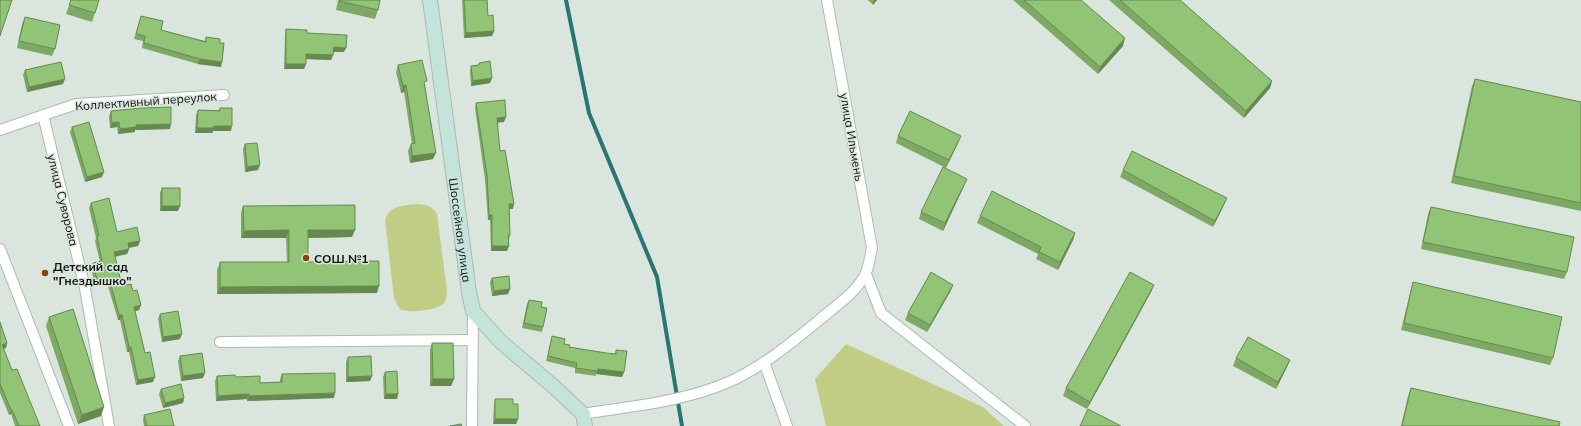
<svg xmlns="http://www.w3.org/2000/svg" width="1581" height="426" viewBox="0 0 1581 426" font-family="Mulish,sans-serif">
  <rect width="100%" height="100%" fill="#dae6dd"/>
  <g fill="#c1cd84">
    <path d="M418,204C427,205 432,206 437,214L447,291C447,295 446,300 444,303C439,310 407,314 400,309C397,306 396,301 394,298L385,220C391,204 404,206 418,204Z"/>
    <path d="M846,344L983,407L1004,426H826L815,379Z"/>
  </g>
  <g fill="none" stroke-linecap="round" stroke-linejoin="round">
    <path stroke="#287572" stroke-width="4" d="M566,0L589,113L657,277L682,426"/>
    <defs>
      <g id="street">
        <path d="M43,115L85,288L109,426"/>
        <path d="M0,130L76,104L224,95"/>
        <path d="M0,249L69,426"/>
        <path d="M866,274L881,313L1025,426"/>
        <path d="M220,342L472,340"/>
        <path d="M764,362L787,426"/>
        <path d="M583,414C632,406 684,402 731,381C762,367 791,343 818,321C834,307 855,294 865,275C869,267 870,256 872,248L827,0"/>
        <path d="M472,426L473,311"/>
      </g>
      <g id="secondary">
        <path id="s1" d="M430,0L469,292L473,311L501,342L553,386L583,414L585,426"/>
      </g>
    </defs>
    <use href="#street" stroke="#aeb9b1" stroke-width="12"/>
    <use href="#secondary" stroke="#aeb9b1" stroke-width="16"/>
    <use href="#street" stroke="#fff" stroke-width="10"/>
    <use href="#secondary" stroke="#c4e3db" stroke-width="14"/>
  </g>
  <g fill="#7da964">
    <path d="M71,0H99L92,22L66,14Z"/>
    <path d="M338,0H380L378,10L375,19L336,10Z"/>
    <path d="M462,0H487L488,16L494,31L492,36L464,38Z"/>
    <path d="M868,0H877L873,5Z"/>
    <path d="M1013,0H1081L1123,46L1098,74Z"/>
    <path d="M1109,0H1180L1272,81L1270,88L1244,118Z"/>
    <path d="M141,16L161,30L205,41L206,37L220,43L221,67L198,64L142,48L143,41L134,39Z"/>
    <path d="M25,17L55,49L52,56L17,48L22,24Z"/>
    <path d="M286,29L307,33L344,52H334L333,55L331,60L306,59V64L304,69H284L285,34Z"/>
    <path d="M479,63L492,78L490,83L471,86L470,71L471,66L478,65Z"/>
    <path d="M398,65L425,86L433,159L410,163L408,151L411,144H412L404,92L401,93L396,72Z"/>
    <path d="M25,70L63,84L27,92L23,75Z"/>
    <path d="M1475,79L1581,102V211L1451,183L1472,86Z"/>
    <path d="M476,103L504,122H497L500,151L513,209H509L510,235L509,240V246L507,251H491L490,220H488L485,180L475,108Z"/>
    <path d="M220,108L231,131H213L212,133H195L196,115L198,110H219Z"/>
    <path d="M111,111L170,129L135,130V132L118,134L117,127L110,128L109,116Z"/>
    <path d="M72,127L102,177L85,182L70,132Z"/>
    <path d="M898,136L958,143L946,168L896,143Z"/>
    <path d="M245,144L258,170L245,172L243,149Z"/>
    <path d="M1123,170L1224,205L1213,227L1120,177Z"/>
    <path d="M964,186L943,231L919,219L921,212Z"/>
    <path d="M162,188L178,211H160V193Z"/>
    <path d="M91,203L117,232L140,241L138,246L129,248V249L127,254L115,257L122,286L133,291L141,305L139,310L135,311L145,353L153,382L136,385L129,352H127L120,320H118L107,283L95,285L91,268L93,263L100,262L95,241L96,238L89,208Z"/>
    <path d="M243,206L352,237L308,238V262L377,293L217,294V270L220,262H287L286,238H241V213Z"/>
    <path d="M1431,207L1567,272L1564,279L1421,249L1428,214Z"/>
    <path d="M980,216L1075,233L1073,240L1058,270L1036,259L1038,254L977,223Z"/>
    <path d="M492,278L510,289L508,294L492,296L490,282Z"/>
    <path d="M1413,282L1553,358L1550,365L1401,330L1411,289Z"/>
    <path d="M953,285L950,292L927,332L905,320L908,313Z"/>
    <path d="M1154,285L1151,292L1087,409L1063,396L1066,388Z"/>
    <path d="M529,300L541,307L543,327L542,332L522,328L527,304Z"/>
    <path d="M160,314L180,339L162,342L158,319Z"/>
    <path d="M49,317L101,416L78,424L46,326Z"/>
    <path d="M0,322L7,343L6,348L4,349L12,370L40,426H15L11,414L9,415L0,393Z"/>
    <path d="M552,336L569,347L606,353L615,354L616,350L624,372L622,377L596,374V376L575,373V368L546,361Z"/>
    <path d="M432,343L454,379L451,386H430V350Z"/>
    <path d="M180,356L203,378L181,381L178,361Z"/>
    <path d="M348,357L372,376L370,381L346,382V362Z"/>
    <path d="M1236,358L1290,360L1287,367L1276,389L1233,366Z"/>
    <path d="M385,372L398,394L397,399H384L383,377Z"/>
    <path d="M282,374L334,398L247,401V399L216,401L215,381L217,376L236,377L260,383L280,382V379Z"/>
    <path d="M1411,388L1559,426H1401L1408,396Z"/>
    <path d="M161,389L184,398L183,403L163,408L159,394Z"/>
    <path d="M495,399L513,404L518,419L516,424H493L494,404Z"/>
    <path d="M144,415L174,426H144L143,420Z"/>
  </g>
  <g fill="#668951">
    <path d="M874,0H877L873,5Z"/>
    <path d="M494,31L492,36L464,38L466,33Z"/>
    <path d="M1125,38L1123,46L1098,74L1100,67Z"/>
    <path d="M334,47L346,48L344,52H332Z"/>
    <path d="M306,54L333,55L331,60L305,59Z"/>
    <path d="M200,59L222,62L221,67L198,64Z"/>
    <path d="M286,64H306L304,69H284Z"/>
    <path d="M492,78L490,83L471,86L473,81Z"/>
    <path d="M65,79L63,84L27,92L29,87Z"/>
    <path d="M1272,81L1270,88L1244,118L1246,111Z"/>
    <path d="M406,85L404,92L401,93L403,86Z"/>
    <path d="M506,117L504,122L495,123L497,118Z"/>
    <path d="M119,122L117,127L110,128L112,123Z"/>
    <path d="M171,124L170,129L135,130V132L118,134L120,129L136,125Z"/>
    <path d="M214,126H232L231,131H213L212,133H195L197,128Z"/>
    <path d="M961,136L958,143L946,168L949,160Z"/>
    <path d="M436,153L433,159L410,163L412,156Z"/>
    <path d="M260,165L258,170L245,172L247,167Z"/>
    <path d="M104,172L102,177L85,182L87,177Z"/>
    <path d="M967,179L964,186L943,231L945,223Z"/>
    <path d="M1227,198L1224,205L1213,227L1215,221Z"/>
    <path d="M509,204H514L513,209H507Z"/>
    <path d="M162,206H180L178,211H160Z"/>
    <path d="M489,215H492L490,220H488Z"/>
    <path d="M289,230L286,238H241L244,231Z"/>
    <path d="M308,230H355L352,237L306,238Z"/>
    <path d="M1075,233L1073,240L1058,270L1060,262Z"/>
    <path d="M140,241L138,246L126,248L128,243Z"/>
    <path d="M492,246H509L507,251H491Z"/>
    <path d="M129,249L127,254L112,257L114,252Z"/>
    <path d="M109,278L107,283L95,285L97,280Z"/>
    <path d="M953,285L950,292L927,332L930,325Z"/>
    <path d="M1154,285L1151,292L1087,409L1090,402Z"/>
    <path d="M379,286L377,293L217,294L220,287Z"/>
    <path d="M510,289L508,294L492,296L494,291Z"/>
    <path d="M141,305L139,310L133,312L134,307Z"/>
    <path d="M119,315H122L120,320H118Z"/>
    <path d="M182,334L180,339L162,342L163,337Z"/>
    <path d="M7,343L6,348L0,350L2,345Z"/>
    <path d="M129,347H131L129,352H127Z"/>
    <path d="M1290,360L1287,367L1276,389L1278,382Z"/>
    <path d="M598,369L624,372L622,377L596,374Z"/>
    <path d="M205,373L203,378L181,381L183,376Z"/>
    <path d="M372,376L370,381L346,382L348,377Z"/>
    <path d="M155,377L153,382L136,385L138,380Z"/>
    <path d="M433,379H454L451,386H430Z"/>
    <path d="M335,393L334,398L247,401L249,396Z"/>
    <path d="M249,394L247,399L216,401L218,396Z"/>
    <path d="M386,394H398L397,399H384Z"/>
    <path d="M184,398L183,403L163,408L165,403Z"/>
    <path d="M104,407L101,416L78,424L82,415Z"/>
    <path d="M11,410H12L11,414L9,415Z"/>
    <path d="M495,419H518L516,424H493Z"/>
  </g>
  <g fill="#91c474" stroke="#668951">
    <path d="M0,0H12L0,36Z"/>
    <path d="M71,0H99L95,13L69,5Z"/>
    <path d="M340,0H380L378,10L339,1Z"/>
    <path d="M464,0H487L488,16L493,15L494,31L466,33Z"/>
    <path d="M1024,0H1081L1125,38L1100,67Z"/>
    <path d="M1120,0H1180L1272,81L1246,111Z"/>
    <path d="M141,16L163,21L161,30L206,42V37L220,39V43H224L222,62L200,59L144,43L145,36L136,34Z"/>
    <path d="M25,17L60,25L55,49L19,41Z"/>
    <path d="M286,29L307,30V33L347,35L346,48L334,47L333,55L306,54V64H286Z"/>
    <path d="M422,60L427,81L424,82L436,153L412,156L411,144L415,143L406,85L403,86L398,65Z"/>
    <path d="M490,61L492,78L473,81L471,66L479,65V63Z"/>
    <path d="M61,62L65,79L29,87L25,70Z"/>
    <path d="M1475,79L1581,102V203L1454,176Z"/>
    <path d="M505,100L506,117L497,118L500,151L505,150L514,204H509L510,235H508L509,246H492V215H489L487,175L476,103Z"/>
    <path d="M171,107V124L136,125V127L120,129L119,122L112,123L111,111L141,108Z"/>
    <path d="M220,108H232V126H214L213,128H197L198,110L220,111Z"/>
    <path d="M910,111L961,136L949,160L898,136Z"/>
    <path d="M89,122L104,172L87,177L72,127Z"/>
    <path d="M257,143L260,165L247,167L245,144Z"/>
    <path d="M1132,151L1227,198L1215,221L1123,170Z"/>
    <path d="M943,167L967,179L945,223L921,212Z"/>
    <rect x="162" y="188" width="18" height="18"/>
    <path d="M992,191L1075,233L1060,262L1039,252L1041,247L980,216Z"/>
    <path d="M109,198L117,232L137,227L140,241L128,243L129,249L114,252L122,286L131,284L133,291L137,290L141,305L134,307L145,353L150,352L155,377L138,380L131,347H129L122,315H119L109,278L97,280L93,263L102,261L97,236H99L91,203Z"/>
    <path d="M355,205V230H308V262L379,261V286L220,287V262H289V230L244,231L243,206Z"/>
    <path d="M1431,207L1574,237L1567,272L1423,242Z"/>
    <path d="M931,272L953,285L930,325L908,313Z"/>
    <path d="M1130,272L1154,285L1090,402L1066,388Z"/>
    <path d="M509,276L510,289L494,291L492,278Z"/>
    <path d="M1413,282L1562,317L1553,358L1404,323Z"/>
    <path d="M529,300L542,302L541,307L547,308L543,327L524,323Z"/>
    <path d="M73,309L104,407L82,415L49,317Z"/>
    <path d="M178,311L182,334L163,337L160,314Z"/>
    <path d="M0,322L7,343L2,345L12,370L17,369L40,426H19L12,410H11L0,384Z"/>
    <path d="M552,336L565,339L564,344L570,345L569,347L606,353L616,354V350L627,351L624,372L598,369L597,371L576,368L577,363L548,356Z"/>
    <path d="M1248,337L1290,360L1278,382L1236,358Z"/>
    <path d="M432,343H453L454,379H433Z"/>
    <path d="M202,353L205,373L183,376L180,356Z"/>
    <path d="M371,356L372,376L348,377V357Z"/>
    <path d="M397,371L398,394H386L385,372Z"/>
    <path d="M335,373V393L249,396V394L218,396L217,376L235,375L236,377L260,376V383L282,382V374Z"/>
    <path d="M181,384L184,398L165,403L161,389Z"/>
    <path d="M1411,388L1560,422L1559,426H1402Z"/>
    <path d="M495,399H513V404H518V419H495Z"/>
    <path d="M170,409L174,426H147L144,415Z"/>
    <path d="M1088,409L1121,426H1080Z"/>
    <path d="M461,424L462,426H450Z"/>
  </g>
  <g fill="#834701" stroke="#dae6dd" stroke-width="1.5">
    <circle cx="306" cy="258" r="4"/>
    <circle cx="45" cy="273" r="4"/>
  </g>
  <g text-anchor="middle" dominant-baseline="central" stroke-width="3" stroke-linejoin="round" paint-order="stroke">
    <g font-size="12" fill="#0e120f" stroke="#dae6dd">
      <text transform="translate(146 101) rotate(-4)">Коллективный переулок</text>
      <text transform="translate(852 137) rotate(80)">улица Ильмень</text>
      <text transform="translate(63 200) rotate(76)">улица Суворова</text>
      <text stroke="none"><textPath href="#s1" startOffset="232">Шоссейная улица</textPath></text>
    </g>
    <g font-size="12" font-weight="bold" fill="#0e120f" stroke="#dae6dd" text-anchor="start">
      <text x="314" y="258">СОШ №1</text>
      <text x="53" y="266">Детский сад<tspan x="53" dy="14">"Гнездышко"</tspan></text>
    </g>
  </g>
</svg>
